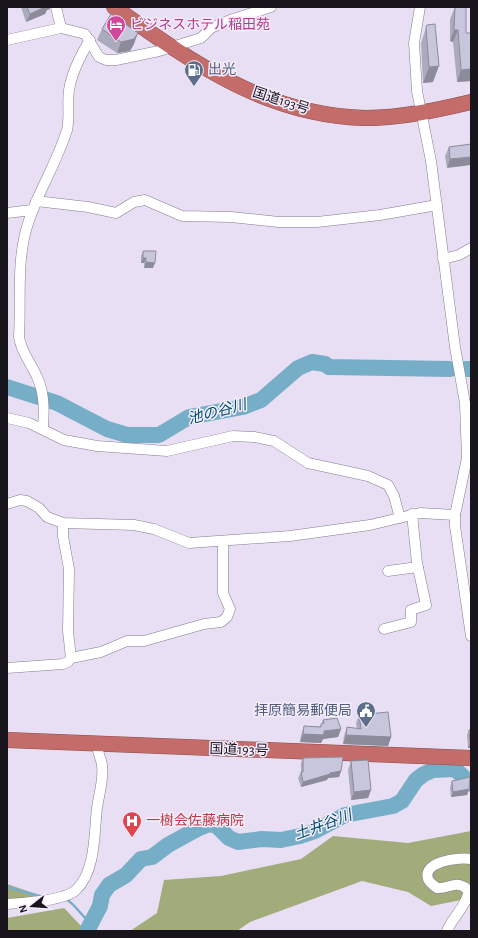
<svg xmlns="http://www.w3.org/2000/svg" width="478" height="938" viewBox="0 0 478 938" font-family="'Alegreya Sans','Noto Sans JP',sans-serif">
  <rect width="100%" height="100%" fill="#e9dff4"/>
  <g fill="#a2ab7a">
    <path d="M471,831V898L431,906L408,892L362,881L250,922L237,931H130L157,913L164,880L221,876L301,859L333,836L408,843Z"/>
    <path d="M7,884L39,895L7,904Z"/>
    <path d="M64,908L86,931H7V918Z"/>
  </g>
  <g fill="none" stroke-linecap="round" stroke-linejoin="round">
    <g stroke="#77aec7" stroke-width="2.5">
      <path d="M7,887L43,897"/>
      <path d="M66,899C76,905 81,916 91,923"/>
    </g>
    <g stroke="#77aec7" stroke-width="16">
      <path d="M466,369H471"/>
      <path d="M7,387L57,403L107,429L127,435H159L189,417L243,407L261,400L298,368L312,362L325,364L329,367L450,369"/>
      <path d="M87,931L100,906L102,895L109,885L126,875L141,859L152,857L168,845L199,828L209,824L217,826L229,838L238,842L262,839L281,840L300,836L315,831L345,815L393,806L402,801L416,780L424,774L433,770L455,769L471,784"/>
    </g>
    <defs>
      <g id="minor">
        <path d="M56,7L61,28"/>
        <path d="M420,7L414,43L417,91L431,161L455,347L465,403L467,458L455,515V526L471,636"/>
        <path d="M7,40L61,28L85,34L99,57L106,60H116L159,51L201,38L211,28L230,20L271,7"/>
        <path d="M36,201L88,207L116,213L134,202L145,200L182,216L231,217L279,222H317L380,215L437,205"/>
        <path d="M7,213L32,210"/>
        <path d="M443,259L459,255L471,248"/>
        <path d="M7,418L29,423L64,440L97,446L167,451L233,436L254,437L274,441L308,463L368,476L388,485L394,496L400,518"/>
        <path d="M43,429C44,412 45,394 37,377C31,363 21,352 19,337C21,304 17,267 25,234C34,197 56,166 67,130C70,118 67,103 69,90C72,72 80,56 90,40"/>
        <path d="M7,504L20,500L27,501L39,508L47,517L63,523L134,525L154,529L189,543L290,536L348,528L370,525L420,513L455,515"/>
        <path d="M63,523V536L69,569L68,631L71,658L101,652L127,641H144L204,624L221,622L227,617L230,609L223,593V541"/>
        <path d="M388,571L418,567"/>
        <path d="M384,629L411,622V610L426,605L417,563L412,514"/>
        <path d="M7,668L63,664L68,662L71,658"/>
        <path d="M7,904C23,903 64,901 76,890C96,871 94,833 97,808C99,794 104,779 102,765C101,757 97,754 98,745"/>
        <path d="M447,931C451,919 470,902 468,890C456,879 450,889 437,888C433,885 430,883 428,879C422,861 460,857 471,859"/>
      </g>
      <g id="highway">
        <path d="M114,7C192,62 266,116 366,118C401,118 437,110 471,102"/>
        <path d="M7,740L471,758"/>
      </g>
    </defs>
    <use href="#minor" stroke="#847b8e" stroke-width="11"/>
    <use href="#highway" stroke="#884e4f" stroke-width="16"/>
    <use href="#minor" stroke="#fff" stroke-width="10"/>
    <use href="#highway" stroke="#c36c6a" stroke-width="15"/>
  </g>
  <g fill="#acaabd">
    <path d="M21,7H50V9L47,10L45,14L26,22Z"/>
    <path d="M455,7L466,33L471,81L457,82L453,42L450,41V19Z"/>
    <path d="M427,25L433,82L423,83L421,43Z"/>
    <path d="M102,29L134,44L130,51L117,53L97,40Z"/>
    <path d="M471,144L447,168L445,156L449,147Z"/>
    <path d="M143,251L153,268H144V263H141V256Z"/>
    <path d="M359,715L391,737L388,746L343,744L344,736L347,727L357,729L356,723Z"/>
    <path d="M323,720L341,729L338,737L323,739L321,743L300,742L301,735L304,726L320,727Z"/>
    <path d="M471,729V748H468L467,735L469,730Z"/>
    <path d="M303,758L341,771L339,777L328,778L327,780L301,787L298,778L301,772V763Z"/>
    <path d="M351,761L371,790L368,798L351,800L348,770Z"/>
    <path d="M452,781L469,789L467,795L451,797L450,787Z"/>
  </g>
  <g fill="#8c8b9a">
    <path d="M45,7H50V9L47,10L45,14L26,22L30,14Z"/>
    <path d="M454,30H458L453,42L450,41Z"/>
    <path d="M138,33L134,44L130,51L117,53L121,42Z"/>
    <path d="M439,66L433,82L423,83L429,67Z"/>
    <path d="M471,69V81L457,82L461,70Z"/>
    <path d="M471,157V165L447,168L450,159Z"/>
    <path d="M143,258H146L144,263H141Z"/>
    <path d="M146,262L155,263L153,268H144Z"/>
    <path d="M341,729L338,737L323,739L321,743L300,742L303,734Z"/>
    <path d="M346,735L391,737L388,746L343,744Z"/>
    <path d="M470,742H471V748H468Z"/>
    <path d="M341,771L339,777L328,778L327,780L301,787L303,782L330,773Z"/>
    <path d="M469,789L467,795L451,797L453,792Z"/>
    <path d="M371,790L368,798L351,800L354,792Z"/>
  </g>
  <g fill="#c8c6dc" stroke="#8c8b9a">
    <path d="M27,7H45L30,14Z"/>
    <path d="M455,7H466V33H471V69L461,70L458,30H454Z"/>
    <path d="M111,14L138,33L134,39L121,42L102,29Z"/>
    <path d="M435,24L439,66L429,67L426,27L427,25Z"/>
    <path d="M471,144V157L450,159L449,147Z"/>
    <path d="M143,251H156L155,263L146,262V258H143Z"/>
    <path d="M388,712L391,737L346,735L347,727L361,729L359,715Z"/>
    <path d="M337,718L341,729L324,731V735L303,734L304,726L321,727V724L324,723L323,720Z"/>
    <path d="M471,729V742H470L469,730Z"/>
    <path d="M343,757L341,771L330,773V774L303,782L301,772H303V758Z"/>
    <path d="M368,760L371,790L354,792L351,761Z"/>
    <path d="M470,777L469,789L453,792L452,781Z"/>
  </g>
  <defs>
    <symbol id="hotel-pin" viewBox="-11 -11 22 30"><path d="M0 17L-7.5 6A9.5 9.5 0 1 1 7.5 6Z" fill="#d1479c" stroke="#f5edfe"/><path d="M-6-4.5h1.5V1H6V5H4.5V3h-9V5H-6ZM-4 0a1.8 1.8 0 1 1 3.6 0ZM.5 0V-2.5h3Q6-2.5 6 0Z" fill="#fff"/></symbol>
    <symbol id="fuel-pin" viewBox="-11 -11 22 30"><path d="M0 17L-7.5 6A9.5 9.5 0 1 1 7.5 6Z" fill="#5c6f8a" stroke="#f5edfe"/><path d="M-5.5-6h7V0h2V4h1.3V-2.5L3-4.5l.8-.8L6-3V5H2.5V1h-1V6h-7ZM-4.2-4.7v3.2H.2V-4.7Z" fill="#fff"/></symbol>
    <symbol id="civic-pin" viewBox="-11 -11 22 30"><path d="M0 17L-7.5 6A9.5 9.5 0 1 1 7.5 6Z" fill="#5c6f8a" stroke="#f5edfe"/><path d="M-.6-6.5H3V-4.5H.6V-3L4-1V1h2V6H-6V1h2V-1L-.6-3ZM-1.2 2.5V6h2.4V2.5Z" fill="#fff"/></symbol>
    <symbol id="hospital-pin" viewBox="-11 -11 22 30"><path d="M0 17L-7.5 6A9.5 9.5 0 1 1 7.5 6Z" fill="#e0444e" stroke="#f5edfe"/><path d="M-5-5h3v3.5h4V-5h3V5h-3V1.5h-4V5h-3Z" fill="#fff"/></symbol>
  </defs>
  <g fill-rule="evenodd">
    <use href="#hotel-pin" x="105" y="14" width="22" height="30"/>
    <use href="#fuel-pin" x="183" y="59" width="22" height="30"/>
    <use href="#civic-pin" x="355" y="700" width="22" height="30"/>
    <use href="#hospital-pin" x="121" y="810" width="22" height="30"/>
  </g>
  <g text-anchor="middle" dominant-baseline="central" stroke-width="3" stroke-linejoin="round" paint-order="stroke">
    <g font-size="14" fill="#b23c85" stroke="#f5edfe" text-anchor="start">
      <text x="130" y="25">ビジネスホテル稲田苑</text>
    </g>
    <g font-size="14" fill="#4e5e75" stroke="#f5edfe" text-anchor="start">
      <text x="208" y="70">出光</text>
      <text x="352" y="711" text-anchor="end">拝原簡易郵便局</text>
    </g>
    <g font-size="14" fill="#19151d" stroke="#f5edfe">
      <text transform="translate(281 101) rotate(18)">国道193号</text>
      <text transform="translate(239 750) rotate(2)">国道193号</text>
    </g>
    <g font-size="14" fill="#be3a42" stroke="#f5edfe" text-anchor="start">
      <text x="146" y="821">一樹会佐藤病院</text>
    </g>
    <g font-size="15" font-style="italic" fill="#00506a" stroke="#f5edfe">
      <text transform="translate(217 412) rotate(-15)">池の谷川</text>
      <text transform="translate(323 825) rotate(-20)">土井谷川</text>
    </g>
  </g>
  <rect width="478" height="938" fill="none" stroke="#19151d" stroke-width="16"/>
  <g transform="translate(32 906) rotate(253)" stroke="#f5edfe" stroke-width="3" paint-order="stroke">
  <path d="M0-3L7 15L0 10L-7 15Z" fill="#19151d"/>
  <text y="-6" font-size="11" font-weight="bold" text-anchor="middle" fill="#19151d">N</text>
  </g>
</svg>
